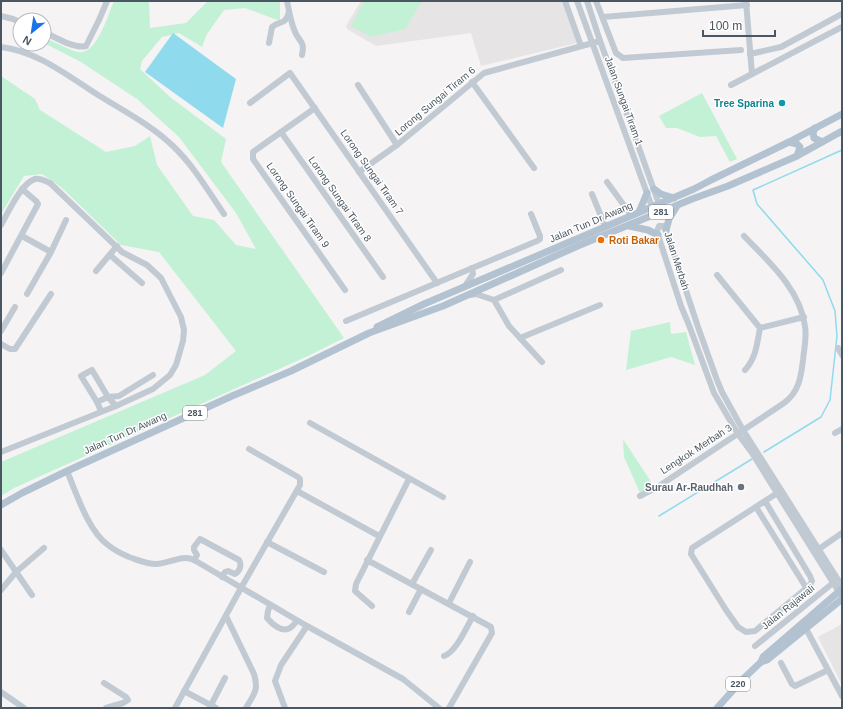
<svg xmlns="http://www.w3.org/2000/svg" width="843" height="709" viewBox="0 0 843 709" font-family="Helvetica,sans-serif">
  <rect width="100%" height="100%" fill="#f5f3f3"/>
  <g fill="#e6e4e5">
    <path d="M361,1H562L577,43L481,66L471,33L376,46L347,29L346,26Z"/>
    <path d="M842,624V685L818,637Z"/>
  </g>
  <g fill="#c3f1d5">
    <path d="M114,1H149L150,28L186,23L207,2L280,1V21L245,8L224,10L207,34L202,47L179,33L162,37L142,61L140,69L170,97L226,139L221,162L344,338L308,356L14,488L1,496V462L205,375L236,351L159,252L121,245L61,187L42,174L24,176L1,214V76L35,99L40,110L106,152L135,146L150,136L157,165L193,216L214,220L236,245L256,249L236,213L179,137L137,99L81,62L44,43V38C51,40 73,52 79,52C97,54 108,15 114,1Z"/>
    <path d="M364,1H422L405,29L371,37L351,26Z"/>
    <path d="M702,93L737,159L730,162L716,136L700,137L677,128H666L659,116Z"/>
    <path d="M670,322L671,334L686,332L695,365L671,357L626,370L631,331Z"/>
    <path d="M623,439L653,485L640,493L624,457Z"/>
  </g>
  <path fill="#90daee" d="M173,33L236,79L223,128L145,72Z"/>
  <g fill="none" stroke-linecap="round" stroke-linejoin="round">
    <g stroke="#90daee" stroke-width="1.5">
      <path d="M764,452L821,417L830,400L837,336L835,311L823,280L757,204L753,190L842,150"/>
      <path d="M659,516L752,459"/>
    </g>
    <g stroke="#c1cad2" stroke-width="6">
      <path d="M287,1C289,11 291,23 295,32C300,43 305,41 302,55"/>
      <path d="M565,1L581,46"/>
      <path d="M577,1L652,207"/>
      <path d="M587,1L600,41L623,103L659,204"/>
      <path d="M596,1L616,53L623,58L741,50"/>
      <path d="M746,1L752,74"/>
      <path d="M1,16L13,19L20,22"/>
      <path d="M603,17L747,5"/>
      <path d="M44,32C55,37 74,49 86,46L99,20L107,1"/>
      <path d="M269,43L272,27C280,20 285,26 289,12"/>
      <path d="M1,47C37,51 68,76 98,95C124,111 151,125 173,146C194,166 208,191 224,214"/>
      <path d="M750,54L781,47L842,14"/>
      <path d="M472,82L534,168"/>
      <path d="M358,85L397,145"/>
      <path d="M731,85L842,27"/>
      <path d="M250,103L290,73L437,283"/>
      <path d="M315,108L253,152V159L345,290"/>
      <path d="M281,132L383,277"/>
      <path d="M359,172L397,145L484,73L600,41"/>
      <path d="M607,182L631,215"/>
      <path d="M592,194L605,226"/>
      <path d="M1,225C8,213 21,183 35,179C40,178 45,181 50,183L122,252L147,265L161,278L181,317L184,330L183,341L176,365L170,375L153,389L116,406L1,452"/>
      <path d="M22,236L51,252"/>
      <path d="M110,255L142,283"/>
      <path d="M96,271L117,246"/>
      <path d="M1,273L38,204L36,201L22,189"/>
      <path d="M717,275L760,328C757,344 756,358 745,370"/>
      <path d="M465,286L473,274L472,268"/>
      <path d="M27,294L51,252L66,220"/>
      <path d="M470,295L476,294L494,300L509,326L542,362"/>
      <path d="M494,300L561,270"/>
      <path d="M346,321L537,241L540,239V236L531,214"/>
      <path d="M760,328L804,317"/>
      <path d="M1,331L15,307"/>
      <path d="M520,338L600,305"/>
      <path d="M1,344L10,349H15L51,294"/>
      <path d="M838,348L842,355"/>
      <path d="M97,402L108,397L119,396L153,375"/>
      <path d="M101,411L97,402L81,376L92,370L108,397L116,406"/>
      <path d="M310,423L443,497"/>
      <path d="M835,433L842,429"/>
      <path d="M67,471C76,492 88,531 108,545C114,550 122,554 129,557C138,560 146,564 156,564C169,564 182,554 194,560L307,626L403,679L439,708"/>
      <path d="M297,491L379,536"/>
      <path d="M640,496L659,486L784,403C799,392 801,377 803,360C804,349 807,337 805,326C800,289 768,261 744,236"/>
      <path d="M765,501L810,576L812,581L810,585L755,631L746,632L738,627L726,610L691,554L692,548L779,492"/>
      <path d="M756,507L807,589"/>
      <path d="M267,542L324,572"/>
      <path d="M819,549L842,533"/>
      <path d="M1,550L32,595"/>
      <path d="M194,560L197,555L194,550V547L200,539L239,560C242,565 240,571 235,574L228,571L225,572L222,577"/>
      <path d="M367,560L491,627L492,633L449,708"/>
      <path d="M412,584L431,550"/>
      <path d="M842,586L743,430L722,392L717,380L698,327L666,230L663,226H659L657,231L658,235L681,306L689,325L714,393L738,434L752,453L842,597"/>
      <path d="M1,590L16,572L44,548"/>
      <path d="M449,603L470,562"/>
      <path d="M270,605L268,611L267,618C272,624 282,633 290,628C293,626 295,623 297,621"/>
      <path d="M372,606L355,591L356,584L409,479"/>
      <path d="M409,612L421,589"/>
      <path d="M226,616L254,674C259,690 254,694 246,708"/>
      <path d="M804,625L842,696"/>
      <path d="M755,646L833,583"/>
      <path d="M444,656C456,652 466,628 473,616"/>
      <path d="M781,663L792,684L795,686L828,670"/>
      <path d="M104,683L126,697L128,700L123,703L106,708"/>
      <path d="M184,691L216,708"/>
      <path d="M1,692L24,708"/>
      <path d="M211,705L225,678"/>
      <path d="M175,708L241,588L300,485V479L298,477L249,449"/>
      <path d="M285,708L275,681L281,665L307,626"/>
    </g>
    <g stroke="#b3c2d1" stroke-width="7">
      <path d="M815,128L813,133L814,138L822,142"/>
      <path d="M789,142L797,144L800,147L797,156"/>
      <path d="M654,189L661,194L674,198"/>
      <path d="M639,212L647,193"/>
      <path d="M629,226L648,230L658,235"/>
      <path d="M666,230L669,219L677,206"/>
      <path d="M377,327L424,304L694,189L711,180L789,142L842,114"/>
      <path d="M1,505L22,493L67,471L232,396L291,371L369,333L443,306L580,245L692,199L728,186L797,156L842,131"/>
      <path d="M761,662L767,660L842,599"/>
      <path d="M717,708L744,678L761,662L763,657L842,589"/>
    </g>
  </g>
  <circle fill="#0f9aa8" stroke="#fff" stroke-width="1.5" cx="782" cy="103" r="4"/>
  <circle fill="#e8710a" stroke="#fff" stroke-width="1.5" cx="601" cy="240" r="4"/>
  <circle fill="#6b7280" stroke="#fff" stroke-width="1.5" cx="741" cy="487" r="4"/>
  <g text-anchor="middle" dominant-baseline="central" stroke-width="3" stroke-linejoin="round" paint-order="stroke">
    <g fill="#fff" stroke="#808990" stroke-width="1">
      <rect x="649" y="205" width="24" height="14" rx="3"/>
      <rect x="183" y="406" width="24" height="14" rx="3"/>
      <rect x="726" y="677" width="24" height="14" rx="3"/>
    </g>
    <g font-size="9" font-weight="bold" fill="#4a5661">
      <text x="661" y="212">281</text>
      <text x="195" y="413">281</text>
      <text x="738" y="684">220</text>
    </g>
    <g font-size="10" fill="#4a5661" stroke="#fff">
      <text transform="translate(435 101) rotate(-40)">Lorong Sungai Tiram 6</text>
      <text transform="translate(624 101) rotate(70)">Jalan Sungai Tiram 1</text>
      <text transform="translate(372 172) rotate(55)">Lorong Sungai Tiram 7</text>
      <text transform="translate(340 199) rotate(55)">Lorong Sungai Tiram 8</text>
      <text transform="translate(298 205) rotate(55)">Lorong Sungai Tiram 9</text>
      <text transform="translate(591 222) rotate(-23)">Jalan Tun Dr Awang</text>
      <text transform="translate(677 261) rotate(72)">Jalan Merbah</text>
      <text transform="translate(125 433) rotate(-24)">Jalan Tun Dr Awang</text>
      <text transform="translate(696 449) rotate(-33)">Lengkok Merbah 3</text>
      <text transform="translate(788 607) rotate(-39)">Jalan Rajawali</text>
    </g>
    <g font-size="10" font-weight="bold" fill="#0d838f" stroke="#fff" text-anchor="end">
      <text x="774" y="103">Tree Sparina</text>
    </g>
    <g font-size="10" font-weight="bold" fill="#c56008" stroke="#fff" text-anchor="start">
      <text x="609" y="240">Roti Bakar</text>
    </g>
    <g font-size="10" font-weight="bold" fill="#5b616d" stroke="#fff" text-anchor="end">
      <text x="733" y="487">Surau Ar-Raudhah</text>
    </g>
  </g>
  <rect width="843" height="709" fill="none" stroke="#4a5661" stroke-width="4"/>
  <g transform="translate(32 32) rotate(210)"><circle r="19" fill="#ffffff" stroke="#b7bbc0"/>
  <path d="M0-3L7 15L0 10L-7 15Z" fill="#1a73e8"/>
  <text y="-6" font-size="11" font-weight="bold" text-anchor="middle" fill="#4a5661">N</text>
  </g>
  <path d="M703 30v6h72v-6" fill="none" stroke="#4a5661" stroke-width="2"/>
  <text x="709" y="30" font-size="12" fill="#4a5661" stroke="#ffffff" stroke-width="3" paint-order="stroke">100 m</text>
</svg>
